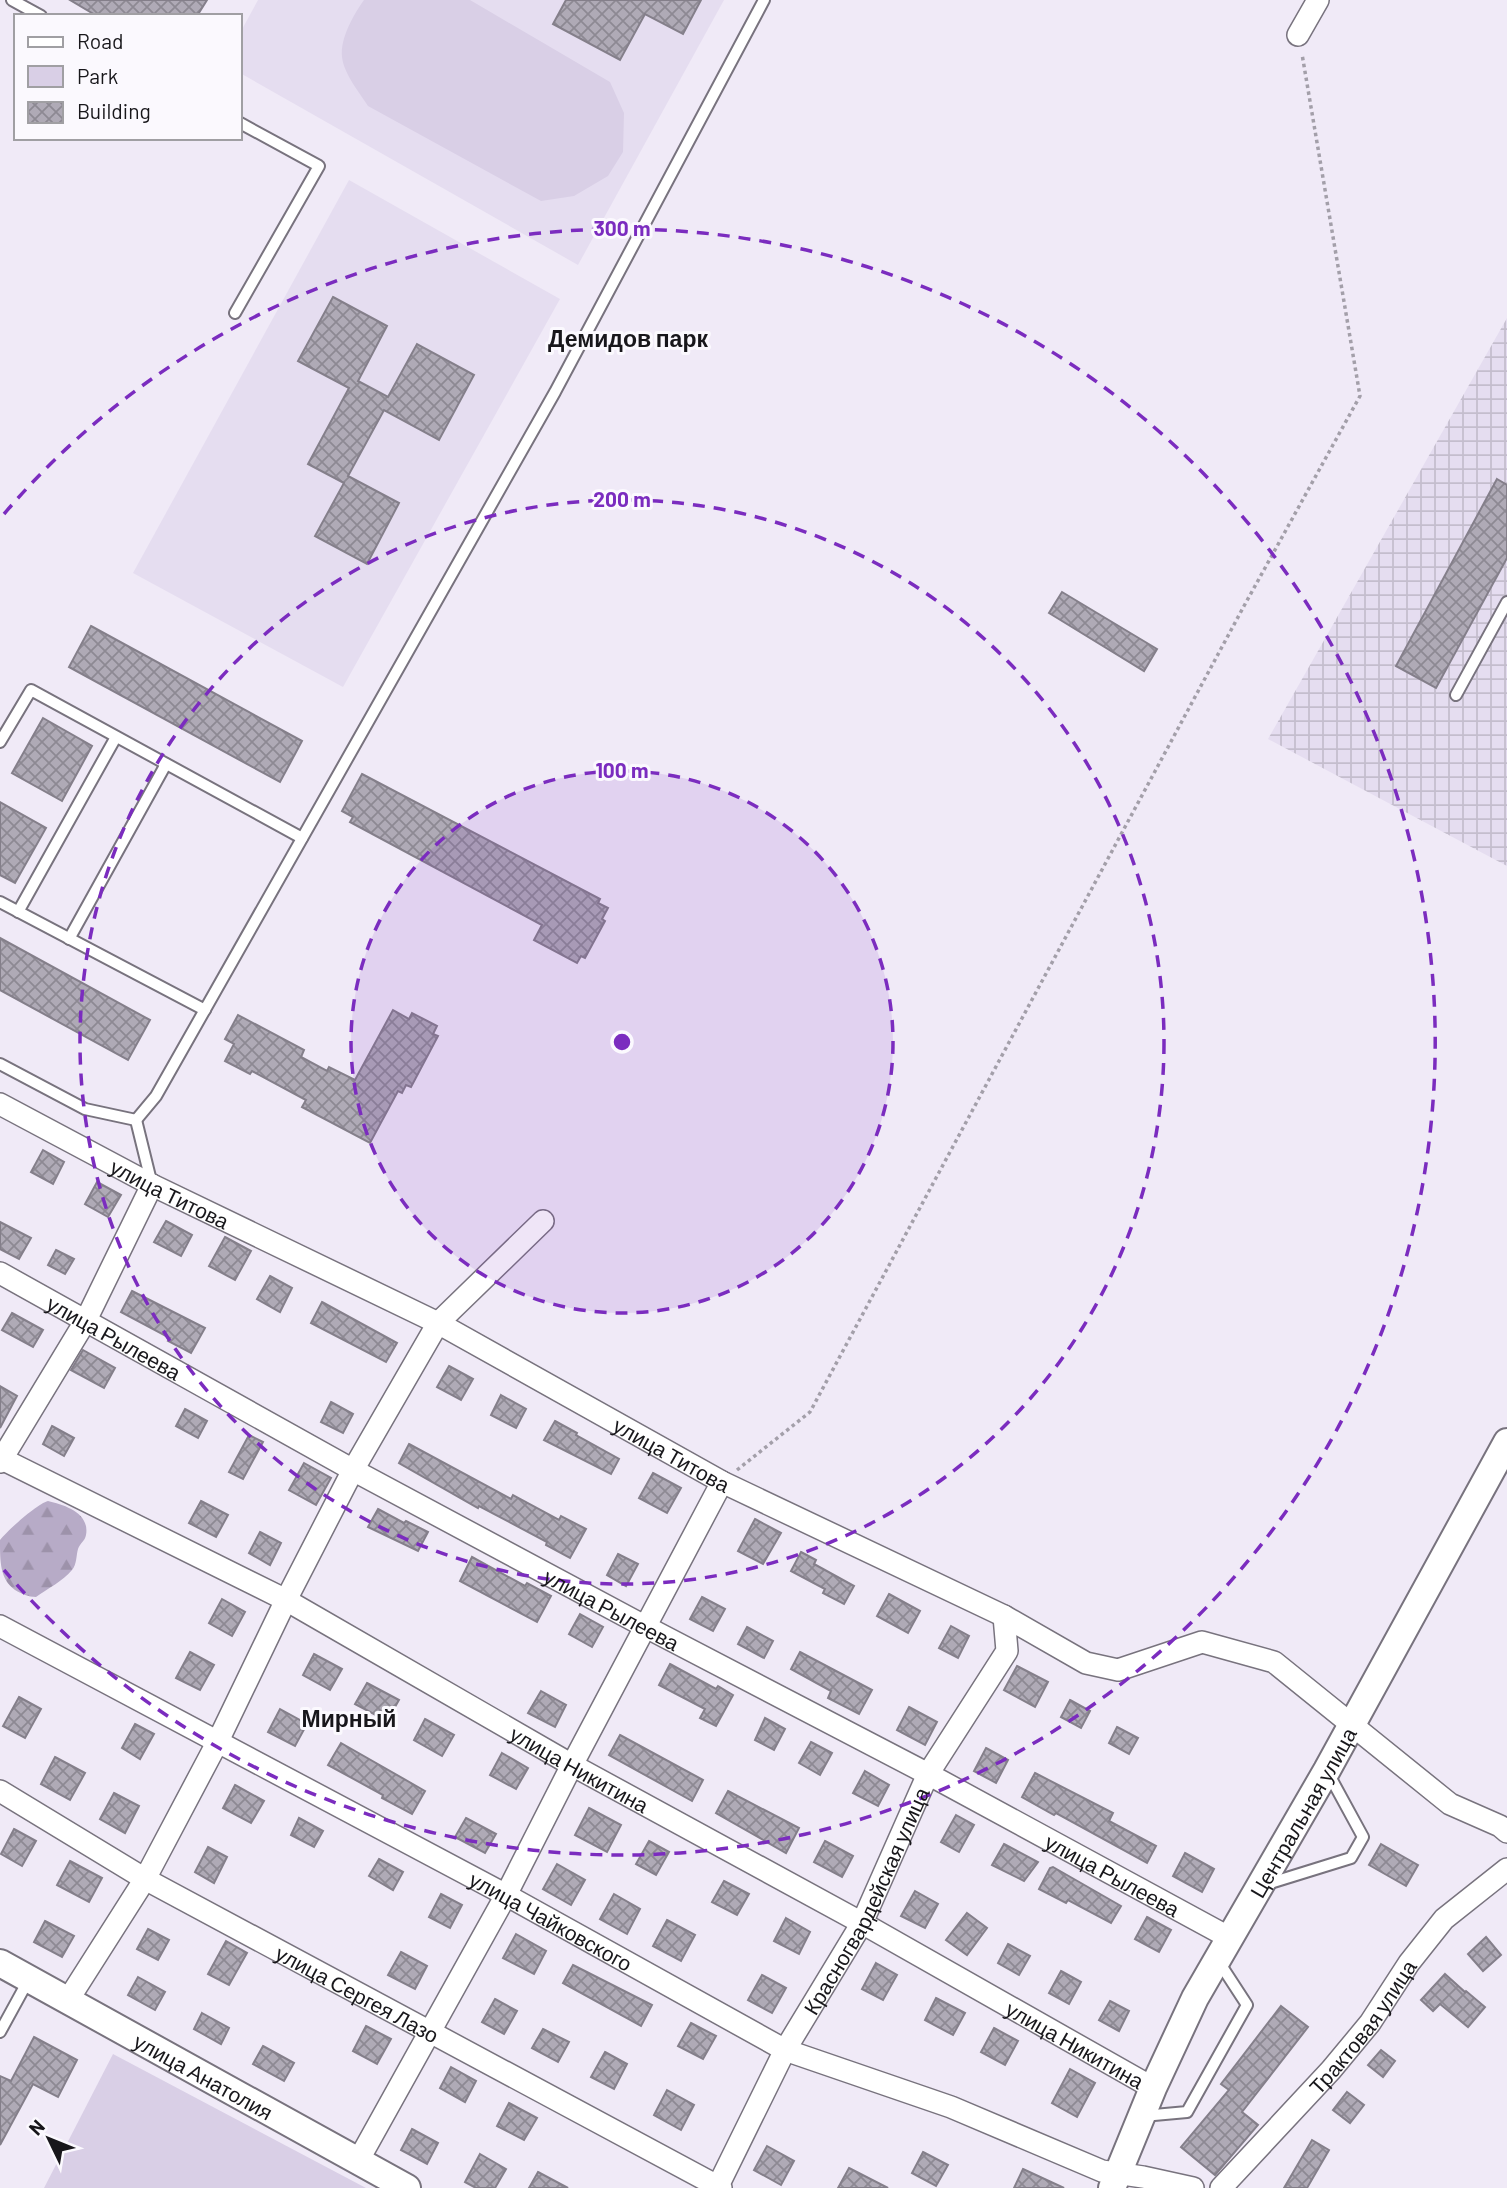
<svg xmlns="http://www.w3.org/2000/svg" width="1507" height="2188" viewBox="0 0 1507 2188" font-family="Barlow,sans-serif">
  <defs>
    <pattern id="industrial-grid" width="8" height="8" patternUnits="userSpaceOnUse" patternTransform="scale(1.75)"><rect width="8" height="8" fill="#e5ddf0"/><path d="M0 4h8M4 0v8" fill="none" stroke="#c4bdcd"/></pattern>
    <pattern id="forest-firs" width="22" height="20" patternUnits="userSpaceOnUse" patternTransform="scale(1.75)"><rect width="22" height="20" fill="#b7abc7"/><path d="M5 1l3.5 6h-7zM16 11l3.5 6h-7z" fill="#9d92aa"/></pattern>
    <pattern id="building-cross-hatch" width="8" height="8" patternUnits="userSpaceOnUse" patternTransform="scale(1.75)"><rect width="8" height="8" fill="#afaab6"/><path d="M0 0l8 8M0 8l8-8" fill="none" stroke="#8d8993"/></pattern>
  </defs>
  <rect width="100%" height="100%" fill="#f0eaf7"/>
  <g fill="#e5ddf0">
    <path d="M258,0H724L578,265L240,73V33Z"/>
    <path d="M349,180L560,299L343,687L133,573Z"/>
  </g>
  <path fill="url(#industrial-grid)" d="M1507,318V866L1268,739Z"/>
  <g fill="#d9cfe6">
    <path d="M364,0H470L610,82L624,113L623,152L608,176L574,196L541,201L368,106C359,92 344,74 342,57C340,38 354,14 364,0Z"/>
    <path d="M113,2054L366,2188H44Z"/>
  </g>
  <path fill="url(#forest-firs)" d="M48,1501C65,1505 90,1513 86,1535C85,1541 80,1543 78,1549C76,1556 77,1564 72,1570C63,1581 47,1589 36,1597C28,1597 22,1594 15,1590C0,1579 0,1562 0,1540C8,1530 37,1504 48,1501Z"/>
  <g fill="url(#building-cross-hatch)" stroke="#847f8a" stroke-width="2">
    <path d="M70,0H207L197,16H97Z"/>
    <path d="M566,0H701L683,34L645,14L620,60L553,24Z"/>
    <path d="M333,297L387,326L358,381L388,397L417,344L474,375L439,440L384,410L348,476L399,503L367,564L315,536L344,483L308,464L349,388L298,361Z"/>
    <path d="M1497,479L1507,485V558L1436,688L1396,666Z"/>
    <path d="M1062,592L1157,649L1144,671L1049,613Z"/>
    <path d="M91,626L302,741L280,782L69,667Z"/>
    <path d="M43,718L92,746L62,801L12,773Z"/>
    <path d="M362,774L600,899L598,903L608,908L602,919L605,921L585,958L581,956L577,963L534,940L542,925L350,822L353,817L342,811Z"/>
    <path d="M0,802L46,828L15,883L0,875Z"/>
    <path d="M0,938L150,1020L128,1060L0,990Z"/>
    <path d="M393,1010L409,1019L412,1013L437,1026L433,1034L438,1036L411,1087L406,1085L402,1093L398,1091L370,1143L302,1107L306,1100L252,1071L250,1074L225,1061L234,1044L225,1039L238,1015L304,1050L301,1057L327,1071L329,1067L355,1080Z"/>
    <path d="M43,1150L64,1162L53,1184L31,1172Z"/>
    <path d="M97,1182L121,1195L108,1217L85,1204Z"/>
    <path d="M166,1221L192,1235L181,1256L154,1242Z"/>
    <path d="M0,1222L31,1238L19,1259L0,1249Z"/>
    <path d="M225,1237L251,1251L235,1280L209,1266Z"/>
    <path d="M56,1250L74,1259L65,1274L48,1265Z"/>
    <path d="M270,1276L292,1288L280,1312L257,1299Z"/>
    <path d="M132,1291L205,1328L191,1353L168,1341L170,1338L121,1312Z"/>
    <path d="M322,1302L397,1343L386,1362L311,1323Z"/>
    <path d="M12,1313L43,1330L33,1347L2,1330Z"/>
    <path d="M83,1350L115,1368L104,1388L71,1370Z"/>
    <path d="M449,1366L473,1379L461,1400L437,1387Z"/>
    <path d="M0,1386L17,1396L0,1428Z"/>
    <path d="M501,1395L526,1409L516,1428L491,1415Z"/>
    <path d="M331,1402L353,1414L343,1433L321,1422Z"/>
    <path d="M185,1409L207,1421L198,1438L176,1426Z"/>
    <path d="M555,1421L577,1433L576,1435L619,1459L611,1474L544,1440Z"/>
    <path d="M52,1426L74,1438L64,1456L43,1444Z"/>
    <path d="M249,1435L263,1442L243,1479L229,1472Z"/>
    <path d="M409,1444L511,1499L513,1495L559,1520L561,1516L586,1529L570,1558L546,1545L547,1542L479,1506L478,1508L399,1463Z"/>
    <path d="M304,1463L331,1478L316,1505L289,1490Z"/>
    <path d="M653,1473L681,1488L667,1513L639,1498Z"/>
    <path d="M201,1501L228,1515L216,1537L189,1523Z"/>
    <path d="M378,1509L404,1523L406,1521L428,1532L418,1551L368,1527Z"/>
    <path d="M755,1519L781,1533L763,1564L738,1551Z"/>
    <path d="M260,1532L281,1543L270,1565L249,1553Z"/>
    <path d="M801,1552L816,1560L814,1564L854,1586L844,1604L823,1593L825,1589L791,1571Z"/>
    <path d="M618,1554L638,1564L626,1586L607,1575Z"/>
    <path d="M472,1557L525,1586L527,1583L551,1596L537,1622L460,1581Z"/>
    <path d="M889,1594L920,1611L908,1633L877,1616Z"/>
    <path d="M702,1597L725,1609L713,1631L690,1619Z"/>
    <path d="M222,1599L245,1612L232,1636L209,1623Z"/>
    <path d="M580,1614L603,1627L592,1647L569,1634Z"/>
    <path d="M951,1626L969,1636L958,1658L939,1648Z"/>
    <path d="M747,1627L773,1641L764,1658L738,1644Z"/>
    <path d="M190,1652L214,1665L200,1690L176,1678Z"/>
    <path d="M800,1652L872,1690L859,1714L828,1698L831,1691L791,1669Z"/>
    <path d="M314,1654L342,1669L330,1690L303,1675Z"/>
    <path d="M670,1664L716,1689L718,1686L733,1695L716,1726L700,1718L705,1709L659,1685Z"/>
    <path d="M1017,1666L1048,1682L1035,1707L1004,1690Z"/>
    <path d="M367,1683L399,1700L387,1721L355,1704Z"/>
    <path d="M541,1691L566,1705L555,1727L528,1713Z"/>
    <path d="M19,1697L41,1709L25,1738L3,1726Z"/>
    <path d="M1070,1700L1090,1711L1081,1728L1061,1717Z"/>
    <path d="M909,1707L937,1722L925,1745L897,1730Z"/>
    <path d="M280,1709L307,1724L295,1746L268,1732Z"/>
    <path d="M765,1718L785,1729L774,1750L755,1740Z"/>
    <path d="M425,1719L454,1735L442,1756L414,1740Z"/>
    <path d="M135,1724L154,1734L140,1759L122,1748Z"/>
    <path d="M1117,1727L1138,1738L1129,1754L1109,1743Z"/>
    <path d="M620,1735L703,1780L692,1801L609,1755Z"/>
    <path d="M811,1742L832,1753L820,1775L799,1763Z"/>
    <path d="M341,1743L425,1791L412,1814L382,1798L383,1795L328,1765Z"/>
    <path d="M986,1748L1008,1760L996,1783L974,1771Z"/>
    <path d="M502,1753L528,1768L516,1789L490,1775Z"/>
    <path d="M55,1757L85,1773L70,1800L41,1784Z"/>
    <path d="M865,1771L889,1785L878,1806L853,1793Z"/>
    <path d="M1035,1773L1113,1813L1109,1821L1156,1846L1147,1863L1056,1813L1054,1815L1022,1797Z"/>
    <path d="M235,1785L264,1801L251,1823L223,1808Z"/>
    <path d="M728,1791L799,1828L786,1853L716,1813Z"/>
    <path d="M114,1793L139,1806L125,1833L100,1819Z"/>
    <path d="M589,1808L621,1825L607,1852L575,1835Z"/>
    <path d="M956,1815L974,1825L959,1852L941,1842Z"/>
    <path d="M299,1818L323,1831L314,1847L291,1835Z"/>
    <path d="M466,1818L496,1834L485,1853L455,1837Z"/>
    <path d="M14,1829L36,1841L22,1866L1,1854Z"/>
    <path d="M649,1841L669,1852L656,1875L636,1864Z"/>
    <path d="M825,1841L853,1856L842,1877L814,1862Z"/>
    <path d="M1004,1844L1038,1862L1024,1881L992,1865Z"/>
    <path d="M1381,1844L1418,1865L1406,1886L1369,1865Z"/>
    <path d="M208,1847L227,1857L214,1883L195,1872Z"/>
    <path d="M1185,1853L1214,1869L1202,1892L1173,1876Z"/>
    <path d="M379,1859L403,1872L393,1890L369,1876Z"/>
    <path d="M70,1861L102,1878L89,1902L57,1885Z"/>
    <path d="M557,1864L585,1880L571,1905L543,1889Z"/>
    <path d="M1053,1867L1121,1906L1111,1923L1068,1900L1066,1903L1039,1889L1050,1868Z"/>
    <path d="M724,1881L749,1894L737,1915L712,1902Z"/>
    <path d="M915,1891L938,1904L925,1928L901,1916Z"/>
    <path d="M441,1894L462,1905L450,1928L429,1917Z"/>
    <path d="M614,1894L640,1909L627,1934L600,1919Z"/>
    <path d="M967,1913L987,1928L967,1955L946,1940Z"/>
    <path d="M1147,1917L1171,1930L1159,1952L1135,1939Z"/>
    <path d="M786,1918L810,1932L799,1954L774,1941Z"/>
    <path d="M667,1920L695,1935L681,1961L653,1946Z"/>
    <path d="M45,1921L74,1936L62,1957L34,1942Z"/>
    <path d="M148,1929L169,1940L158,1960L137,1949Z"/>
    <path d="M516,1934L546,1951L534,1974L503,1958Z"/>
    <path d="M1486,1937L1501,1955L1483,1971L1468,1954Z"/>
    <path d="M226,1941L247,1953L229,1985L208,1974Z"/>
    <path d="M1008,1944L1030,1956L1019,1975L998,1963Z"/>
    <path d="M401,1952L427,1966L415,1989L388,1975Z"/>
    <path d="M876,1963L897,1975L883,2000L862,1989Z"/>
    <path d="M573,1965L652,2005L641,2026L563,1983Z"/>
    <path d="M1061,1971L1081,1982L1069,2004L1049,1993Z"/>
    <path d="M1445,1974L1465,1992L1466,1991L1485,2007L1468,2027L1440,2004L1433,2011L1421,2000Z"/>
    <path d="M762,1975L786,1988L772,2013L748,2000Z"/>
    <path d="M138,1977L165,1992L155,2010L128,1995Z"/>
    <path d="M936,1998L965,2013L953,2035L925,2020Z"/>
    <path d="M495,1999L517,2011L504,2034L482,2022Z"/>
    <path d="M1110,2001L1129,2011L1119,2031L1099,2020Z"/>
    <path d="M1281,2006L1308,2027L1242,2112L1258,2125L1215,2175L1181,2147L1229,2090L1221,2084Z"/>
    <path d="M202,2013L229,2028L221,2044L194,2029Z"/>
    <path d="M691,2023L716,2036L703,2059L678,2046Z"/>
    <path d="M366,2026L391,2039L377,2064L353,2051Z"/>
    <path d="M994,2028L1018,2041L1005,2065L981,2052Z"/>
    <path d="M543,2029L569,2042L558,2062L532,2048Z"/>
    <path d="M34,2037L77,2060L58,2097L33,2084L0,2145V2076L11,2081Z"/>
    <path d="M263,2046L294,2063L284,2081L253,2064Z"/>
    <path d="M1381,2050L1395,2061L1383,2077L1368,2065Z"/>
    <path d="M605,2052L627,2064L614,2089L591,2077Z"/>
    <path d="M451,2067L476,2081L465,2102L440,2088Z"/>
    <path d="M1070,2069L1095,2083L1077,2117L1052,2103Z"/>
    <path d="M667,2090L694,2105L681,2130L654,2115Z"/>
    <path d="M1347,2092L1364,2105L1350,2123L1333,2110Z"/>
    <path d="M509,2103L537,2118L524,2140L497,2126Z"/>
    <path d="M412,2129L438,2143L427,2164L401,2150Z"/>
    <path d="M1312,2140L1329,2150L1307,2188H1284Z"/>
    <path d="M767,2146L794,2161L781,2185L754,2170Z"/>
    <path d="M923,2152L948,2165L936,2186L912,2173Z"/>
    <path d="M480,2154L506,2169L495,2188H476L465,2182Z"/>
    <path d="M849,2168L888,2188H838Z"/>
    <path d="M1023,2169L1064,2188H1014Z"/>
    <path d="M538,2172L568,2188H529Z"/>
  </g>
  <g fill="none" stroke-linecap="round" stroke-linejoin="round">
    <defs>
      <g id="service">
        <path d="M12,0L41,16"/>
        <path d="M235,313L319,166L240,123"/>
        <path d="M1456,695L1507,602"/>
        <path d="M0,742L31,690L302,838"/>
        <path d="M0,902L205,1010"/>
        <path d="M18,912L116,737"/>
        <path d="M69,939L166,764"/>
        <path d="M0,1064L85,1109L136,1120"/>
        <path d="M136,1120L156,1096L555,392L764,0"/>
        <path d="M136,1120L152,1185"/>
        <path d="M1264,1885L1351,1858L1363,1837L1327,1771"/>
        <path d="M0,2032L29,1979"/>
        <path d="M1143,2116L1187,2112L1247,2005L1219,1962"/>
      </g>
      <g id="minor">
        <path d="M1298,35L1318,0"/>
        <path id="s1" d="M0,1104L152,1185L438,1323L722,1482L1004,1616L1086,1663L1118,1670L1202,1642L1274,1662L1450,1804L1500,1826L1507,1832"/>
        <path id="s2" d="M0,1273L353,1470L646,1627L928,1774L1230,1938"/>
        <path id="s3" d="M0,1458L286,1600L572,1765L862,1923L1153,2088"/>
        <path d="M0,1462L86,1320L152,1185"/>
        <path id="s4" d="M0,1626L506,1895L785,2050L951,2107L1102,2171L1143,2177L1193,2188"/>
        <path id="s5" d="M0,1791L145,1879L721,2188"/>
        <path d="M68,2000L145,1879L217,1743L286,1600L353,1470L438,1323L543,1221"/>
        <path d="M358,2161L506,1895L572,1765L722,1482"/>
        <path id="s6" d="M717,2188L785,2050L862,1923L928,1774L1007,1651L1004,1616"/>
        <path id="s7" d="M1221,2188L1331,2070L1370,2023L1409,1963L1444,1919L1507,1869"/>
      </g>
      <g id="tertiary">
        <path id="s8" d="M0,1963L407,2188"/>
        <path id="s9" d="M1112,2188L1153,2088L1195,1998L1327,1770L1507,1442"/>
      </g>
    </defs>
    <use href="#service" stroke="#78737e" stroke-width="14"/>
    <use href="#minor" stroke="#78737e" stroke-width="24"/>
    <use href="#tertiary" stroke="#78737e" stroke-width="30"/>
    <path stroke="#a39fa9" stroke-width="3.5" stroke-dasharray="3.5 3.5" stroke-linecap="butt" d="M737,1470L810,1412L1244,606L1360,396L1302,54"/>
    <use href="#service" stroke="#fff" stroke-width="10"/>
    <use href="#minor" stroke="#fff" stroke-width="21"/>
    <use href="#tertiary" stroke="#fff" stroke-width="26"/>
  </g>
  <circle cx="622" cy="1042" r="271" fill="#7b2cbf" fill-opacity=".12"/>
  <g fill="none" stroke="#7b2cbf" stroke-width="3.5" stroke-dasharray="12 9">
    <circle cx="622" cy="1042" r="271"/>
    <circle cx="622" cy="1042" r="542"/>
    <path d="M4 514A813 813 0 1 1 4 1570"/>
  </g>
  <g text-anchor="middle" dominant-baseline="central" stroke-width="6" stroke-linejoin="round" paint-order="stroke">
    <g font-size="21" fill="#18171b" stroke="#fbf9fe">
      <text stroke="none"><textPath href="#s1" startOffset="192">улица Титова</textPath></text>
      <text stroke="none"><textPath href="#s2" startOffset="131">улица Рылеева</textPath></text>
      <text stroke="none"><textPath href="#s1" startOffset="758">улица Титова</textPath></text>
      <text stroke="none"><textPath href="#s2" startOffset="698">улица Рылеева</textPath></text>
      <text stroke="none"><textPath href="#s3" startOffset="658">улица Никитина</textPath></text>
      <text stroke="none"><textPath href="#s9" startOffset="422">Центральная улица</textPath></text>
      <text stroke="none"><textPath href="#s2" startOffset="1265">улица Рылеева</textPath></text>
      <text stroke="none"><textPath href="#s6" startOffset="324">Красногвардейская улица</textPath></text>
      <text stroke="none"><textPath href="#s4" startOffset="625">улица Чайковского</textPath></text>
      <text stroke="none"><textPath href="#s5" startOffset="411">улица Сергея Лазо</textPath></text>
      <text stroke="none"><textPath href="#s7" startOffset="215">Трактовая улица</textPath></text>
      <text stroke="none"><textPath href="#s3" startOffset="1225">улица Никитина</textPath></text>
      <text stroke="none"><textPath href="#s8" startOffset="233">улица Анатолия</textPath></text>
    </g>
    <g font-size="23" font-weight="bold" fill="#18171b" stroke="#fbf9fe">
      <text x="628" y="338">Демидов парк</text>
      <text x="349" y="1718">Мирный</text>
    </g>
  </g>
  <circle cx="622" cy="1042" r="10" fill="#7b2cbf" stroke="#fbf9fe" stroke-width="3.5"/>
  <g font-size="21" text-anchor="middle" font-weight="bold" fill="#7b2cbf" stroke="#fbf9fe" stroke-width="6" stroke-linejoin="round" paint-order="stroke">
    <text x="622" y="236">300 m</text>
    <text x="622" y="507">200 m</text>
    <text x="622" y="778">100 m</text>
  </g>
  <rect x="14" y="14" width="228" height="126" fill="#fbf9fe" stroke="#a09fa3" stroke-width="2"/>
  <rect x="28" y="37" width="35" height="10" fill="#ffffff" stroke="#a09fa3" stroke-width="2"/>
  <text x="77" y="49" font-size="21" fill="#18171b">Road</text>
  <rect x="28" y="66" width="35" height="21" fill="#d9cfe6" stroke="#a09fa3" stroke-width="2"/>
  <text x="77" y="84" font-size="21" fill="#18171b">Park</text>
  <rect x="28" y="102" width="35" height="21" fill="url(#building-cross-hatch)" stroke="#a09fa3" stroke-width="2"/>
  <text x="77" y="119" font-size="21" fill="#18171b">Building</text>
  <g transform="translate(49 2139) rotate(313)" stroke="#fbf9fe" stroke-width="5" paint-order="stroke">
  <path d="M0-5L12 26L0 18L-12 26Z" fill="#18171b"/>
  <text y="-10" font-size="19" font-weight="bold" text-anchor="middle" fill="#18171b">N</text>
  </g>
</svg>
